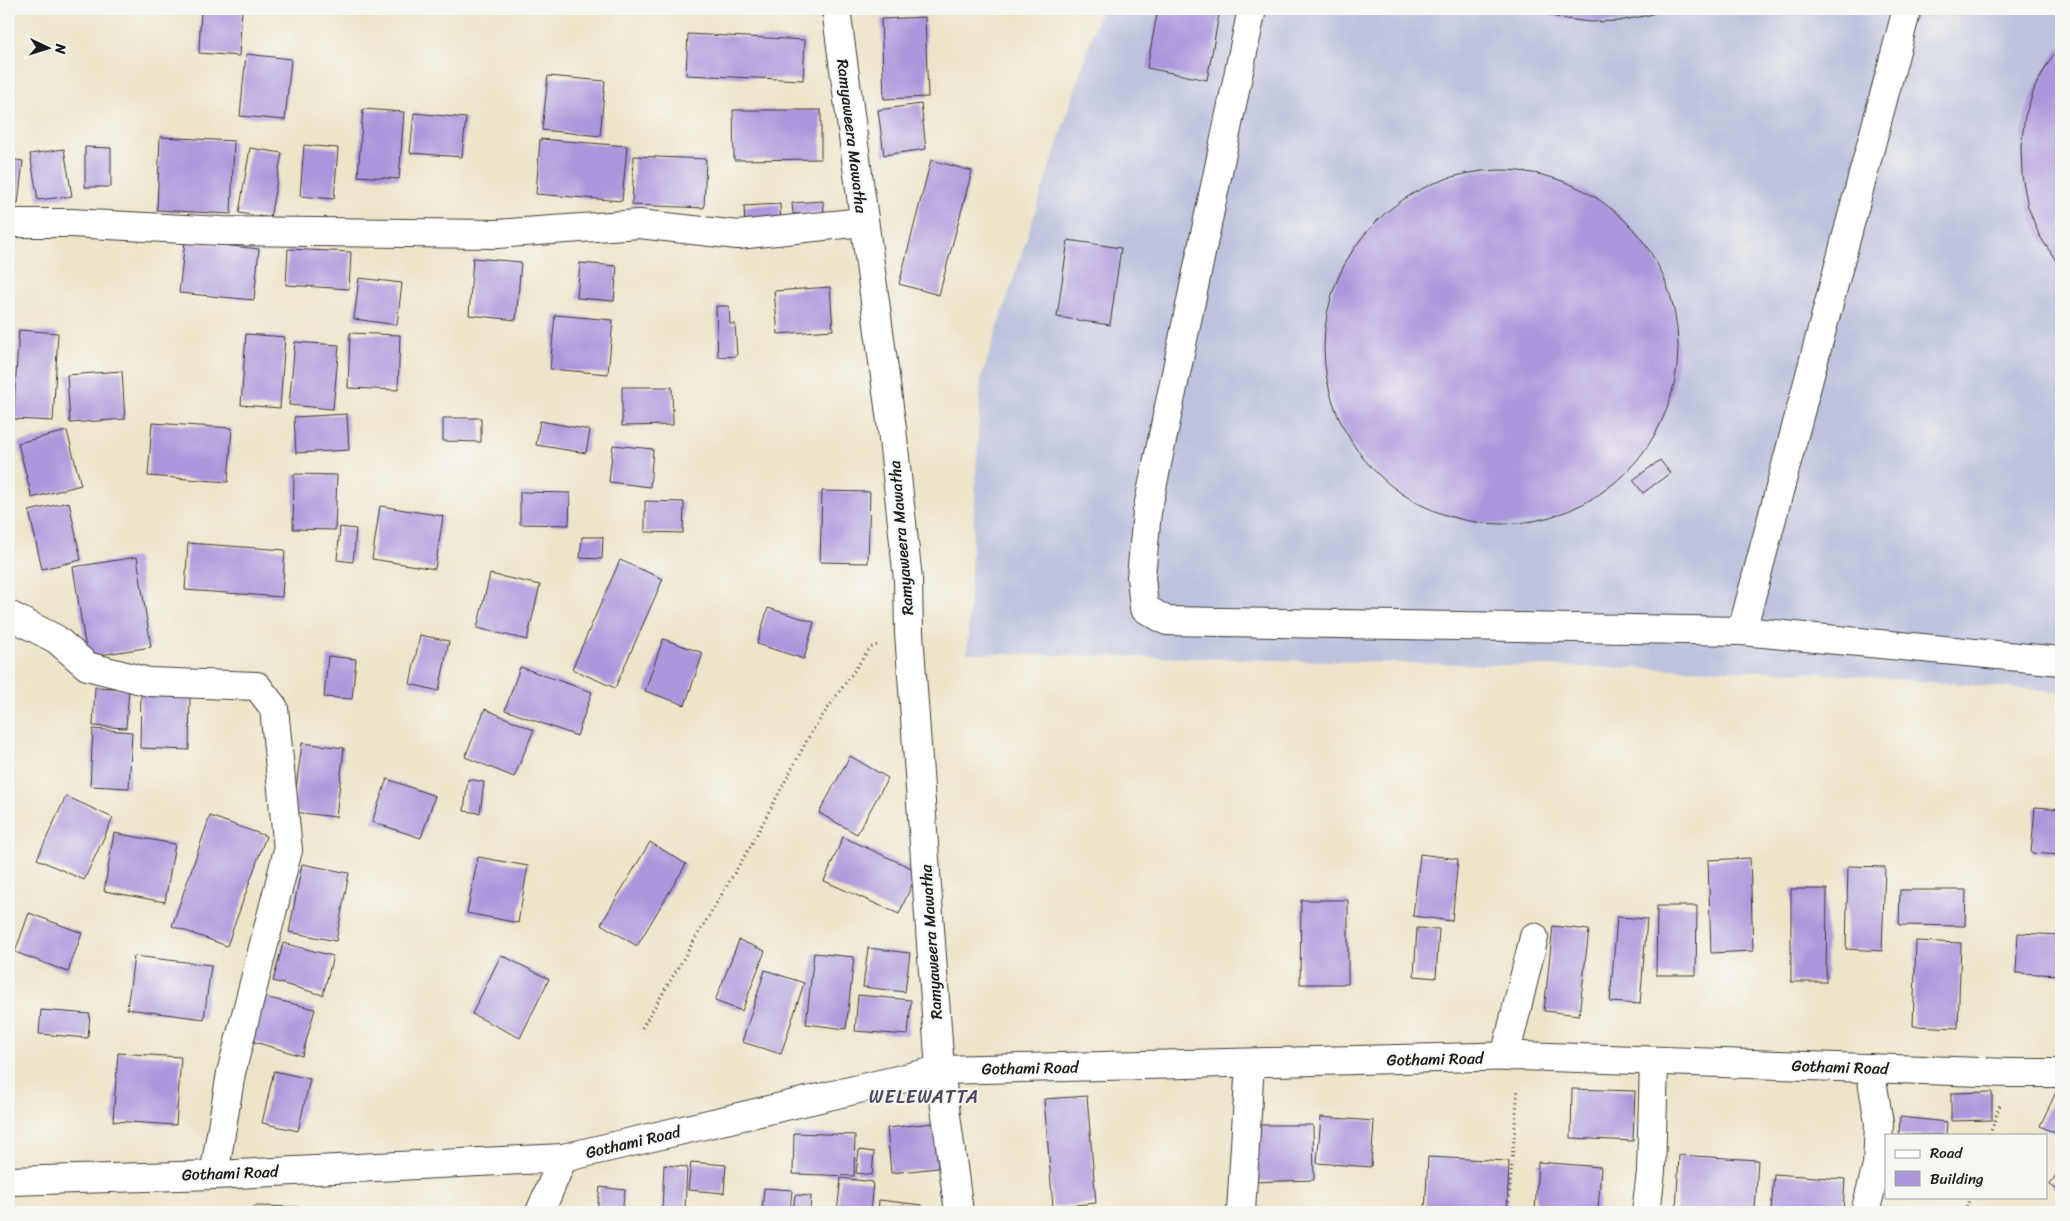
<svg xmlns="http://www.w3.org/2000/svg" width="2070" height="1221" viewBox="0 0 2070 1221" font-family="Sriracha,sans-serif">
  <rect width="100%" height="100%" fill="#f6f6f2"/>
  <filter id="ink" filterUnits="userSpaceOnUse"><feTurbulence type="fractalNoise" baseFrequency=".02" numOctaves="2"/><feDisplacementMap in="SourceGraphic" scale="10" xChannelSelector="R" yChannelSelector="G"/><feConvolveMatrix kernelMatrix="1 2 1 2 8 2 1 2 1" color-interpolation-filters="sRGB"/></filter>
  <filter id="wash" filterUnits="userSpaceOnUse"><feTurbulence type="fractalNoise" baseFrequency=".0096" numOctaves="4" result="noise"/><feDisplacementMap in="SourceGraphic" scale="20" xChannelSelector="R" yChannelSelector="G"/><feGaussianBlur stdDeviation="1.12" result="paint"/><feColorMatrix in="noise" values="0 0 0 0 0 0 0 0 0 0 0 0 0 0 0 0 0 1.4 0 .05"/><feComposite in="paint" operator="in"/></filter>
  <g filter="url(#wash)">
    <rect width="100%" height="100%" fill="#eee4c9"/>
    <path fill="#bec3dd" d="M1101,9H2061V692L1805,672L967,653L981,379Z"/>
    <g id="blocks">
      <g fill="#ad97dc">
        <path d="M201,9H242L239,56L199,53Z"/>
        <path d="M1158,9H1220L1207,80L1147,68Z"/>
        <path d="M1533,9H1665L1649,15L1619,21L1589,22L1559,18Z"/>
        <path d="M925,17L928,97L884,99L881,19Z"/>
        <path d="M688,34L805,40L803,80L686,75Z"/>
        <path d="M2061,45V268L2039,235L2028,207L2022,176L2021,146L2025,116L2035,87L2050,60Z"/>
        <path d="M246,54L291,59L285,120L240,116Z"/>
        <path d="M548,76L605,81L600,136L542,130Z"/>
        <path d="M921,104L926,149L884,155L878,110Z"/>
        <path d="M363,109L404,112L399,179L358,176Z"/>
        <path d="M733,110H821V159L734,160Z"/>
        <path d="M414,113L466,118L462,157L410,153Z"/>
        <path d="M160,137L234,141L231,214L157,210Z"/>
        <path d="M540,139L627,146L622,201L536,194Z"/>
        <path d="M304,145L338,148L334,199L300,196Z"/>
        <path d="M85,147L111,148V187H85Z"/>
        <path d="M250,148L282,153L270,218L239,213Z"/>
        <path d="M64,149L72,196L38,200L30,154Z"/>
        <path d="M634,156L706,159L704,208L632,205Z"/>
        <path d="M9,159L23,161L18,204L9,203Z"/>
        <path d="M931,160L972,171L939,295L899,284Z"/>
        <circle cx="1501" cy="347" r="177"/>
        <path d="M823,201L824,213L793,214L792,203Z"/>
        <path d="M780,204L781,223L745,225L744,206Z"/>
        <path d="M1068,240L1121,248L1110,325L1057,317Z"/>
        <path d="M185,241L259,249L254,300L179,293Z"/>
        <path d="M288,249L351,252L349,289L286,285Z"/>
        <path d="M473,258L521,262L516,320L469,315Z"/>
        <path d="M580,263L617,266L614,301L577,298Z"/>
        <path d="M359,278L402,283L397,325L354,319Z"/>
        <path d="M830,287L833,330L778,334L774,291Z"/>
        <path d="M716,306H729L730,324H735L737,356L718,357Z"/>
        <path d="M555,315L613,320L608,374L550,369Z"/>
        <path d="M19,330L58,333L53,421L13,419Z"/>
        <path d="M350,333L400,335L398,390L348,388Z"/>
        <path d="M246,334L285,337L280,408L241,405Z"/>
        <path d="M295,342L339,345L333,409L289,405Z"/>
        <path d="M122,371L125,419L70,423L67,375Z"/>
        <path d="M622,387H672L673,425L622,426Z"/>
        <path d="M347,414L349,450L296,453L294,417Z"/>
        <path d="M443,418H481V442L443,441Z"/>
        <path d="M540,421L590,430L586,453L536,445Z"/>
        <path d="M152,423L232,428L228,482L148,476Z"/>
        <path d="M67,431L81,485L32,498L18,443Z"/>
        <path d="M613,445L653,449L650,487L609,482Z"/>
        <path d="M1660,460L1670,473L1643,493L1633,480Z"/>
        <path d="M294,474L337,475L335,530L293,529Z"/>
        <path d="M822,491L870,492L868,563L820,562Z"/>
        <path d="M520,492L570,493L569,525L520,524Z"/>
        <path d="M645,501L684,502L683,533L645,532Z"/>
        <path d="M69,502L81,560L42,569L29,511Z"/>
        <path d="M380,506L443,516L435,569L372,559Z"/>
        <path d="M340,527L356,529L353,562L337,560Z"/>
        <path d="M582,537H603L602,559L580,558Z"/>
        <path d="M188,543L285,550L282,597L185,590Z"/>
        <path d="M137,557L151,647L87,657L73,567Z"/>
        <path d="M620,560L663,579L615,688L572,669Z"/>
        <path d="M490,574L540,585L527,640L477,628Z"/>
        <path d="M768,608L814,622L804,659L757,644Z"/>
        <path d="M420,635L449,641L439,691L410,684Z"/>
        <path d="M663,639L703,653L685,705L645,691Z"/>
        <path d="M328,656L356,659L352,699L324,697Z"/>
        <path d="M520,667L592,692L577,736L505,710Z"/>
        <path d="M95,687L129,689L126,728L93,726Z"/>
        <path d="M141,691L190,693L189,750L140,748Z"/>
        <path d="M485,709L534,730L514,777L465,757Z"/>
        <path d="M93,729L132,732L129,788L90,786Z"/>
        <path d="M302,743L344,748L336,817L293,812Z"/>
        <path d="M850,756L888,778L857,834L819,813Z"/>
        <path d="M387,779L435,796L421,838L372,822Z"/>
        <path d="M468,779L484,782L480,813L464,811Z"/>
        <path d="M66,796L113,818L84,880L37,859Z"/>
        <path d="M2035,807L2061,809V855L2031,853Z"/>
        <path d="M210,816L266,836L227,946L172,926Z"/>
        <path d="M114,833L175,844L165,902L104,891Z"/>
        <path d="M843,837L918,871L899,914L824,881Z"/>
        <path d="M650,842L686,864L637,946L601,924Z"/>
        <path d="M1420,854L1458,859L1452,921L1413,916Z"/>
        <path d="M478,857L528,866L518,923L467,913Z"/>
        <path d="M1750,858L1753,951L1711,953L1708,860Z"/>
        <path d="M302,864L349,873L336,941L289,932Z"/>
        <path d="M1848,866L1885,867L1882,951L1846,949Z"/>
        <path d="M1791,889H1827L1826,982H1791Z"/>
        <path d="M1900,890H1966L1965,926L1899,925Z"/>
        <path d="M1301,900H1348V984H1300Z"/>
        <path d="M1657,906H1697L1696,975H1656Z"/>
        <path d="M29,913L82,933L68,972L15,952Z"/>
        <path d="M1617,917L1647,919L1640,1004L1610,1002Z"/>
        <path d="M1553,926L1589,930L1579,1015L1544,1011Z"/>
        <path d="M1417,928L1439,929L1436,978L1414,976Z"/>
        <path d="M2018,933L2061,935V975L2016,973Z"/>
        <path d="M739,940L765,951L742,1011L715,1001Z"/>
        <path d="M1916,941L1961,943L1958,1028L1913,1026Z"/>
        <path d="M283,943L333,956L323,995L273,981Z"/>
        <path d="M868,948L910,953L905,992L863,987Z"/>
        <path d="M814,953L854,957L846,1029L806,1024Z"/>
        <path d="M501,955L549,979L520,1038L472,1014Z"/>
        <path d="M134,956L211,965L204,1019L127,1009Z"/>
        <path d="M765,970L804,983L781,1054L742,1042Z"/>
        <path d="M858,995L911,1000L908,1035L855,1031Z"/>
        <path d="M260,996L315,1009L302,1056L251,1041Z"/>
        <path d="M41,1010L90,1014L88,1038L39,1034Z"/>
        <path d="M118,1053L181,1057L176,1125L113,1121Z"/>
        <path d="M274,1071L310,1079L298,1131L262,1123Z"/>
        <path d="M1572,1089L1635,1091L1633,1141L1571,1138Z"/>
        <path d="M2057,1090L2061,1092V1136L2040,1126Z"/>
        <path d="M1992,1092V1120L1951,1121V1093Z"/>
        <path d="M1087,1096L1096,1203L1053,1207L1044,1099Z"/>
        <path d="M1321,1117L1374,1121L1371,1167L1317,1163Z"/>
        <path d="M1900,1117L1947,1122L1946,1135H1899Z"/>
        <path d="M934,1123L938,1168L891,1173L887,1128Z"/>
        <path d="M1252,1125H1313L1314,1180L1253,1182Z"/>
        <path d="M794,1133L855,1135L854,1176L793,1174Z"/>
        <path d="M859,1150L874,1152L872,1175L856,1173Z"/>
        <path d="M1679,1155L1758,1160L1755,1212H1676Z"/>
        <path d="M1428,1157L1509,1161L1507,1212H1425Z"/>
        <path d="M691,1162L726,1165L724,1193L688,1190Z"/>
        <path d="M1538,1162L1601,1167L1598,1212H1535Z"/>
        <path d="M664,1165L687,1167L685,1211L662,1210Z"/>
        <path d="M2061,1166V1192L2050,1185Z"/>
        <path d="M1774,1174L1845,1179L1843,1212H1771Z"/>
        <path d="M841,1178L873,1182L870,1212H837Z"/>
        <path d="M600,1187L625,1190L622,1212H597Z"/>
        <path d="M764,1188L792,1190L790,1212H762Z"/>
        <path d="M795,1195L811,1196L810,1212H793Z"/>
        <path d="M879,1200L922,1205V1212H878Z"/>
        <path d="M254,1206L349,1208V1212H254Z"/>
      </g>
    </g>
  </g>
  <g filter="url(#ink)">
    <use href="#blocks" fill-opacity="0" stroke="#3c3a36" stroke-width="1"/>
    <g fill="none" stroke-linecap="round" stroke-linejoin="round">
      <defs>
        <g id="minor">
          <path d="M836,9L892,429L908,580L909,633L940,1070L959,1212"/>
          <path d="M1252,9L1147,512L1141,577L1144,608L1167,621L1742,631L2061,661"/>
          <path d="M9,223H70L222,231L496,234L639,224L738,235L863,222"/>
          <path d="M9,615L56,639L87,666L149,682L257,686L274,708L288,850L231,1073L214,1175"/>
          <path d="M1742,631L1907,9"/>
          <path d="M1505,1057L1534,937"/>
          <path d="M9,1181L214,1175L563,1158L940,1070L1521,1056L2010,1073H2061"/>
          <path d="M540,1212L563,1158"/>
          <path d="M1241,1212L1250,1063"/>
          <path d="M1646,1212L1651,1172L1654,1061"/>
          <path d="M1865,1212L1877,1166L1879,1123L1870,1068"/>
        </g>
      </defs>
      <use href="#minor" stroke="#3c3a36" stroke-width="30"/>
      <g stroke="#3c3a36" stroke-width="3" stroke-dasharray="1 4" stroke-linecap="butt">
        <path d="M642,1028L750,847L812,731L870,648L877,645"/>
        <path d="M1990,1135L2000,1104"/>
        <path d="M1508,1212L1518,1088"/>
        <path d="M1965,1212L1970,1197"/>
      </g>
      <use href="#minor" stroke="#fff" stroke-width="28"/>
    </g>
  </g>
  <g text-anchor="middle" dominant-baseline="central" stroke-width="4" stroke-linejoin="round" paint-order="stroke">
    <g font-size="16" fill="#1c1c1c" stroke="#f6f6f2">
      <text transform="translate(852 136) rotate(83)">Ramyaweera Mawatha</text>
      <text transform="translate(901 538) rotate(-95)">Ramyaweera Mawatha</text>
      <text transform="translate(931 942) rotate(-94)">Ramyaweera Mawatha</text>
      <text transform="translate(1435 1059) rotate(-1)">Gothami Road</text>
      <text transform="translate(1840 1067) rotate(2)">Gothami Road</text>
      <text transform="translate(1030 1068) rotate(-1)">Gothami Road</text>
      <text transform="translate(633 1142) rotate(-13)">Gothami Road</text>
      <text transform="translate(230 1173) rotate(-2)">Gothami Road</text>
    </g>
    <g font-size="19" letter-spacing="1" fill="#4f475f" stroke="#f6f6f2">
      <text x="924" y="1096">WELEWATTA</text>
    </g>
  </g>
  <rect width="2070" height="1221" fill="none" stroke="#f6f6f2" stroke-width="30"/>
  <rect x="1885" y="1134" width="162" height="65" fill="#f6f6f2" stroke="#9f9f9c"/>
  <rect x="1895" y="1150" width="25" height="8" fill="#ffffff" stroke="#9f9f9c"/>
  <text x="1930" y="1158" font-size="15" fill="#1c1c1c">Road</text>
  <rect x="1895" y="1171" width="25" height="15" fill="#ad97dc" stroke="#9f9f9c"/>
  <text x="1930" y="1184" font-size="15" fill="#1c1c1c">Building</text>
  <g transform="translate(48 48) rotate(94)" stroke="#f6f6f2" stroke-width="4" paint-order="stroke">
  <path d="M0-4L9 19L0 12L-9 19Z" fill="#1c1c1c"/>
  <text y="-8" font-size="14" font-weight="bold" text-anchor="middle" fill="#1c1c1c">N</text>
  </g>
</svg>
